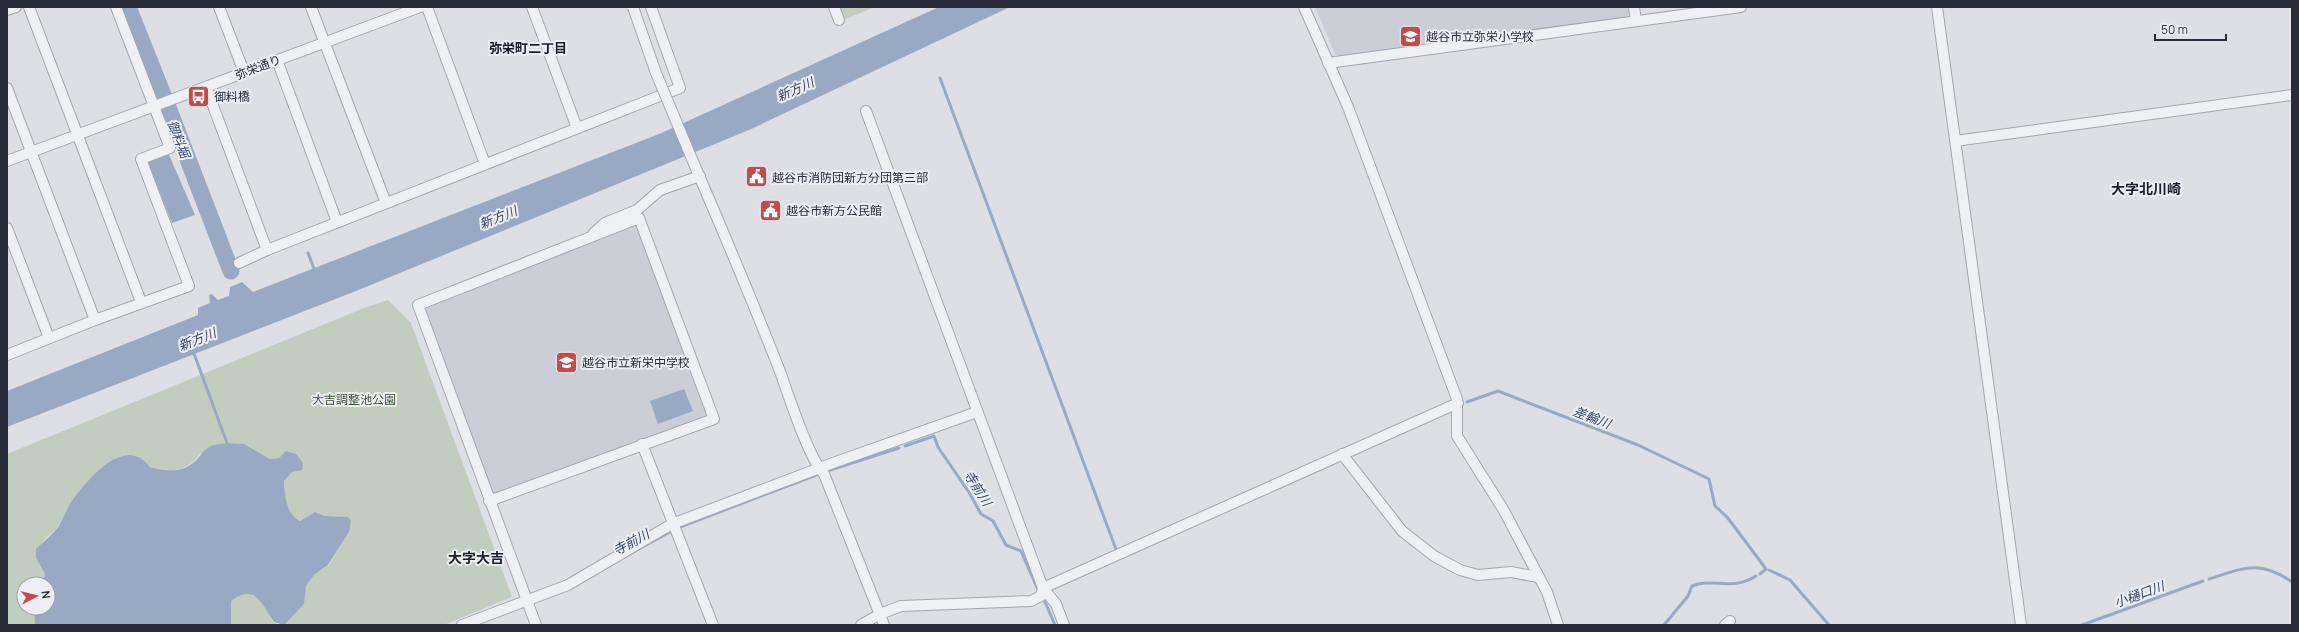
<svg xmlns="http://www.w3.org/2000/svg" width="2299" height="632" viewBox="0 0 2299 632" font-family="Manrope,'Noto Sans JP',sans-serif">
  <rect width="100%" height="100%" fill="#dddfe5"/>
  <g fill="#cbced6">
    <path d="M1315,7H1629L1630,12L1626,18L1339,57L1335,54Z"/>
    <path d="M637,222L709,417L492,497L423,308Z"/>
  </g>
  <g fill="#c1cebf">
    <path d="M838,7H875L843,20Z"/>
    <path d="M388,300L411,323L512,597L444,625H284L303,604L306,586L314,575L329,565L349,532L348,517L324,516L315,512L300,521C286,514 285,495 284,481L292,472L279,458L270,459L244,444L200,454C186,473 171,472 150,467C120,425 72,502 58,526C55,532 47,535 43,541C40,546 38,553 36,558L45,574L43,584H24V608H34L35,625H7V454L364,308Z"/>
    <path d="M248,593L260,599L273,622L279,625H231L230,600L239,595Z"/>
  </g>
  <g fill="#9aa9c3">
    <path d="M939,7H1010L749,130L356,291L7,427V391L198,315V308L210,303L209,295L212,294L218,300L229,296L230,287L242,282L253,292L659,134Z"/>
    <path d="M167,150L195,215L172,223L146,158Z"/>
    <path d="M684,389L693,411L658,424L650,401Z"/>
    <path d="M227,443L244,444L270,459L279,458L286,451L296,454L303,463L302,470L292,472L284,481C285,495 286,514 300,521L315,512L324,516L348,517L351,521L349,532L328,565L314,575L306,586L304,604L284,625L274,622C261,604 256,583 231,601V625H35L34,608H48V584H43L45,574L36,558V549C43,542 52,535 58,527C64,518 67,507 74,498C90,477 126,434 150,467C163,471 181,473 193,463C200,458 202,450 211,446C216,444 222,444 227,443Z"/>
  </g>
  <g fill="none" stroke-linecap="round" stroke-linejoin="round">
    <g stroke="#9aa9c3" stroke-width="3">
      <path d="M940,78L1117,552"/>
      <path d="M308,253L315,271"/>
      <path d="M193,351L227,443"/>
      <path d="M1467,402L1498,391L1638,445L1707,478"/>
      <path d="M905,446L934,436L938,447L970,494L981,514L993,521L1006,545L1021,551L1038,590"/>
      <path d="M827,471L899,448"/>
      <path d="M1709,479L1715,506L1727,517L1766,569L1760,574"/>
      <path d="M680,527L819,474"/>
      <path d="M633,552L670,532"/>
      <path d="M1769,570L1790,580L1829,625"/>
      <path d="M2209,579C2243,568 2260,559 2292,582"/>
      <path d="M1045,602L1055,625"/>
      <path d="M1664,625L1688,596L1692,586C1713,577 1731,592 1756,576"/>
      <path d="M2082,625L2203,581"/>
    </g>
    <path stroke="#9aa9c3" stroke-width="17" d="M128,7L169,110L231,271"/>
    <defs>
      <g id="minor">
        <path d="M29,7L141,302"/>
        <path d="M219,7L244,72"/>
        <path d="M311,7L386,203"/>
        <path d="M427,7L485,164"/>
        <path d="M532,7L577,128"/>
        <path d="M834,7L839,20"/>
        <path d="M1304,7L1348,107L1457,399V436L1503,509L1547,592L1558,625"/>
        <path d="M1634,7L1636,21"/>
        <path d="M1937,7L2021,625"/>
        <path d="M7,10L16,7"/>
        <path d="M277,60L337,222"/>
        <path d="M1328,63L1741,7"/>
        <path d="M206,87L267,250"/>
        <path d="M7,88L95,320"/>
        <path d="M866,111L1043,588L1056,604L1064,625"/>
        <path d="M1955,141L2292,95"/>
        <path d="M7,161L420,7"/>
        <path d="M697,171C726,238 754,305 781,374C789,397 809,459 824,474L884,625"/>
        <path d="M7,228L49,338"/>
        <path d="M594,233L605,223L637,210L660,190L700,176"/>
        <path d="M239,263L267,250L680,88L651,7"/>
        <path d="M7,355L95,320L189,286L141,159L170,148L116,7"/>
        <path d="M642,444L713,625"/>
        <path d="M1342,454L1402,531L1434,556L1460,570L1478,575L1511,572L1538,577"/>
        <path d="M489,501L714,419L639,218L418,305L536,625"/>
        <path d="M1043,588L1458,403"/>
        <path d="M462,625L568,585L672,524L833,463L977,412"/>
        <path d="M861,625L880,614L901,606L1031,601L1041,596L1043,588"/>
        <path d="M1725,625L1730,621"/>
      </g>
    </defs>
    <use href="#minor" stroke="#a3a6ae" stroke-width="12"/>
    <use href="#minor" stroke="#eff0f4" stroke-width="10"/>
    <defs>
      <path id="minor-bridge" d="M633,7L656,73L697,171"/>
    </defs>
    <use href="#minor-bridge" stroke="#a3a6ae" stroke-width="12" stroke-linecap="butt"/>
    <use href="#minor-bridge" stroke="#eff0f4" stroke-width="10"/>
  </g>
  <defs>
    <symbol id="school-square" viewBox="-11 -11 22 22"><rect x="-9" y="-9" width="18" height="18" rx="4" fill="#c14b4e" stroke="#eceef3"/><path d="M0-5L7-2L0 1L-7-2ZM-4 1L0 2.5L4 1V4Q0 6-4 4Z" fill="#fff"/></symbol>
    <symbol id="bus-square" viewBox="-11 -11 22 22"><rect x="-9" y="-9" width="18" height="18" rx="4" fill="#c14b4e" stroke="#eceef3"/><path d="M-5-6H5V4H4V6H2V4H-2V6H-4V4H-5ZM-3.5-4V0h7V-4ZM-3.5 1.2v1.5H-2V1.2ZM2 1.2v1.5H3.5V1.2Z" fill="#fff"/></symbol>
    <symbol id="civic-square" viewBox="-11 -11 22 22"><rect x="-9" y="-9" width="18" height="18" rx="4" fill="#c14b4e" stroke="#eceef3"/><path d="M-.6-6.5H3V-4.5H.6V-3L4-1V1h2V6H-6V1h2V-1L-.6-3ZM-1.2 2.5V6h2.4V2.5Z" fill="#fff"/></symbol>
  </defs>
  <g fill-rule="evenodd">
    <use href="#school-square" x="1398" y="24" width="25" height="25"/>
    <use href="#bus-square" x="186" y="84" width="25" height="25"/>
    <use href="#civic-square" x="744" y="164" width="25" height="25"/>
    <use href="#civic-square" x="758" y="198" width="25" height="25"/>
    <use href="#school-square" x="554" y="350" width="25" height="25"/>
  </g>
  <g text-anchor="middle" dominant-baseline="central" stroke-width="4" stroke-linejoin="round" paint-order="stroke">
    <g font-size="12" fill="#282c3a" stroke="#eceef3" text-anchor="start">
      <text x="1426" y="36">越谷市立弥栄小学校</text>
      <text x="214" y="96">御料橋</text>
      <text x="772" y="177">越谷市消防団新方分団第三部</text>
      <text x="786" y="210">越谷市新方公民館</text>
      <text x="582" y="362">越谷市立新栄中学校</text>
    </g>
    <g font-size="12" fill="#282c3a" stroke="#eceef3">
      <text transform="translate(258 67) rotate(-21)">弥栄通り</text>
    </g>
    <g font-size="12" fill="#385536" stroke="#eceef3">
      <text x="354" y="399">大吉調整池公園</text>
    </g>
    <g font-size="13" font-weight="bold" fill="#1a1e2b" stroke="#eceef3">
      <text x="528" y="48">弥栄町二丁目</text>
    </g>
    <g font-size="13" font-style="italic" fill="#36476a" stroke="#eceef3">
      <text transform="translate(795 89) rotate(-24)">新方川</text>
      <text transform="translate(179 139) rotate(69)">御料堀</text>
      <text transform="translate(498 217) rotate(-22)">新方川</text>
      <text transform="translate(197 339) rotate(-22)">新方川</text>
      <text transform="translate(1592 417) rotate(21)">差輪川</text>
      <text transform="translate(978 488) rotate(57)">寺前川</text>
      <text transform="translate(631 542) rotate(-29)">寺前川</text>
      <text transform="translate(2139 594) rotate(-20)">小樋口川</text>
    </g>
    <g font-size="14" font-weight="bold" fill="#1a1e2b" stroke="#eceef3">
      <text x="2146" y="188">大字北川崎</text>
      <text x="476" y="557">大字大吉</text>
    </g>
  </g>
  <rect width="2299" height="632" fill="none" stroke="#282c3a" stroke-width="16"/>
  <g transform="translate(36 596) rotate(83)"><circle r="19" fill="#eceef3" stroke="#9ea0a9"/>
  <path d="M0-3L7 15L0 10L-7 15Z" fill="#c14b4e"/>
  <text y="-6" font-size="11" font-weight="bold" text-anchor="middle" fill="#282c3a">N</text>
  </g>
  <path d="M2155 34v6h71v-6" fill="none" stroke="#282c3a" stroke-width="2"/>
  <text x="2161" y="34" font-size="12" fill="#282c3a" stroke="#eceef3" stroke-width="3" paint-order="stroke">50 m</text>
</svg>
